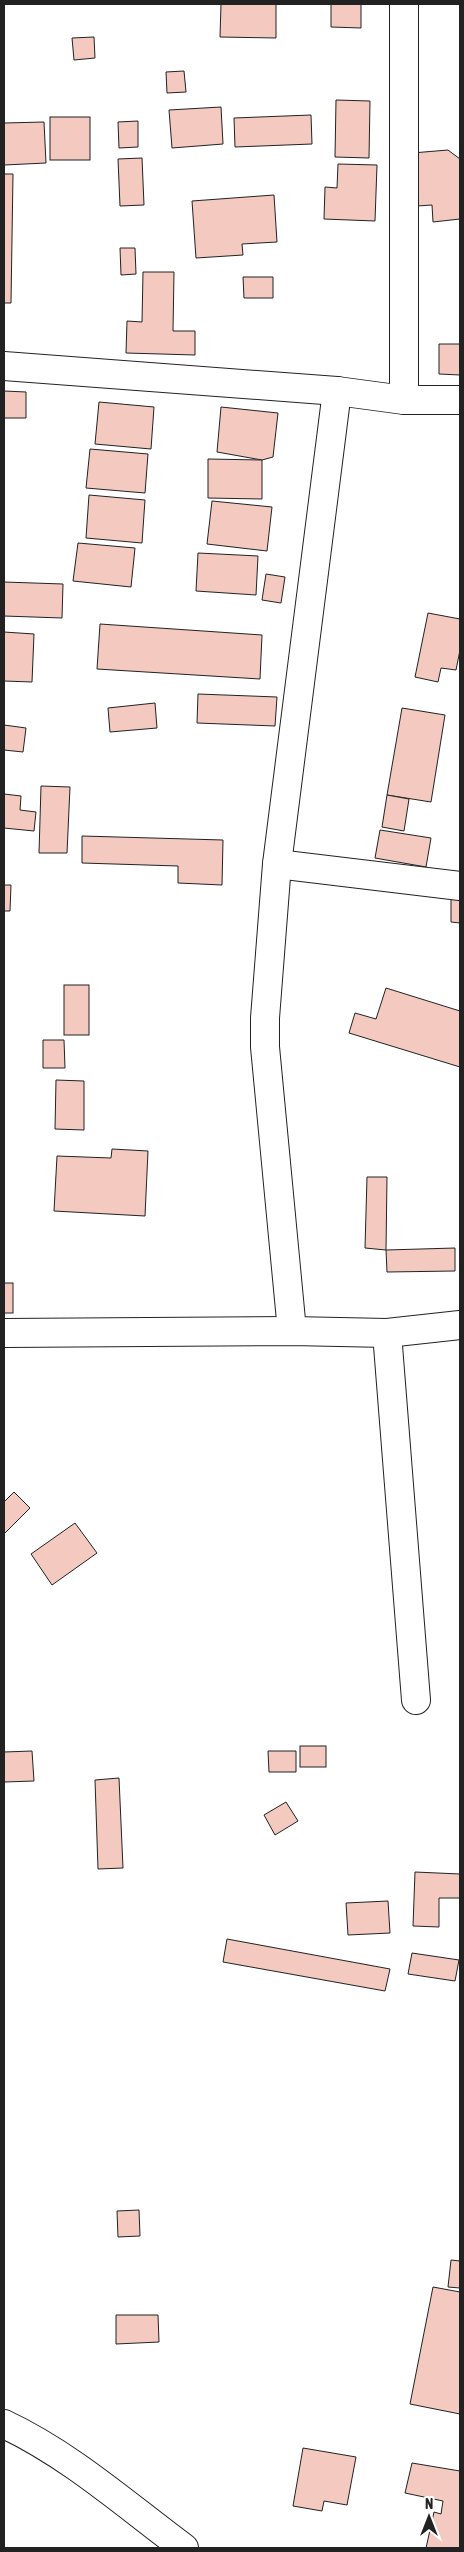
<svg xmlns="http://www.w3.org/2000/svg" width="464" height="2552" viewBox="0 0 464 2552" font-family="'Asap Condensed',sans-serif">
  <rect width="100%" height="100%" fill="#fff"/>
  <g fill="#f3c9c0" stroke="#222">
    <path d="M221,4H276V38L220,37Z"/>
    <path d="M331,4H361V28L331,27Z"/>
    <path d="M94,37L95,58L74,60L72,38Z"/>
    <path d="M184,71L186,92L167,93L166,72Z"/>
    <path d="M336,100L370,101L369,158L335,157Z"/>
    <path d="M221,107L223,144L172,148L169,110Z"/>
    <path d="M311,115L312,144L235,147L234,118Z"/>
    <rect x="50" y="117" width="40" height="43"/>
    <path d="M138,121V147L119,148L118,122Z"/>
    <path d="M44,122L46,163L4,165V123Z"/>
    <path d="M448,150L460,159V219L433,222L432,205L417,206L412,153Z"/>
    <path d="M142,158L144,205L120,206L118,159Z"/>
    <path d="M338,164L377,165L375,221L324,219L325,187L337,188Z"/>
    <path d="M4,174H13L11,303H4Z"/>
    <path d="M274,195L277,242L242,244L243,255L196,258L192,201Z"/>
    <path d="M120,248H135L136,274L121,275Z"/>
    <path d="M143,272H174L173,331H195V355L126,353L127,321L142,322Z"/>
    <path d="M243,277H273V298H244Z"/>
    <path d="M439,344H460V375L439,374Z"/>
    <path d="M4,391L26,392V418H4Z"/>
    <path d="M99,402L154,407L151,449L95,444Z"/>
    <path d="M221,407L278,413L273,457L262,460L217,452Z"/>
    <path d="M90,449L148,454L145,493L86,488Z"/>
    <path d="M208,459L262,460V499L208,498Z"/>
    <path d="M89,495L145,500L142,543L86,538Z"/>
    <path d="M212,501L272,507L267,551L207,544Z"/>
    <path d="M78,543L135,548L131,587L73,581Z"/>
    <path d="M198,553L258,556L256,595L196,591Z"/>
    <path d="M266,574L285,577L281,603L262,600Z"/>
    <path d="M4,582L63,584L62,618L4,616Z"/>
    <path d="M428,613L460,619V650L456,670L441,668L438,682L415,677Z"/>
    <path d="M100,624L262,635L260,679L97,669Z"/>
    <path d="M4,632L34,634L32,682L4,681Z"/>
    <path d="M198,694L277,697L275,726L197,723Z"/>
    <path d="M155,703L157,728L110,732L108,708Z"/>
    <path d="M402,708L445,715L431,802L387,795Z"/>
    <path d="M4,725L26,728L23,752L4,750Z"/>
    <path d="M41,786L70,787L67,853H39Z"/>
    <path d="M4,794L21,796L20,810L36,812L34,831L4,828Z"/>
    <path d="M387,795L409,799L404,831L382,827Z"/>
    <path d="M380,830L431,838L426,867L375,858Z"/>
    <path d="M82,836L223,840L222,885L178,883V866L82,863Z"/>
    <path d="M4,885H11L10,911H4Z"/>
    <path d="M451,899H460V923L451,922Z"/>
    <rect x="64" y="985" width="25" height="50"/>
    <path d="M386,988L460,1011V1067L349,1033L355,1013L376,1019Z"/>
    <path d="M43,1040H64L65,1068H43Z"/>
    <path d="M56,1080L84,1081V1130L55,1129Z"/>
    <path d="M112,1149L148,1151L145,1216L54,1211L57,1156L111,1158Z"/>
    <path d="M367,1177H387L386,1250L365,1248Z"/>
    <path d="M455,1248V1271L387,1272L386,1250Z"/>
    <rect x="4" y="1283" width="9" height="30"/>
    <path d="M14,1492L30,1508L4,1534V1502Z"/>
    <path d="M75,1523L97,1553L52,1585L31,1554Z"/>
    <rect x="300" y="1746" width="26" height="21"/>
    <path d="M32,1751L34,1781L4,1782V1752Z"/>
    <path d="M268,1751H296V1772H269Z"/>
    <path d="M119,1778L123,1868L98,1869L95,1780Z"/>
    <path d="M286,1802L298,1821L275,1835L264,1815Z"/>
    <path d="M415,1872L460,1874V1898H439V1927L413,1926Z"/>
    <path d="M388,1901L390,1933L348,1935L346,1903Z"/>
    <path d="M227,1939L390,1969L385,1991L223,1962Z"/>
    <path d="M412,1953L459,1960L455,1981L408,1974Z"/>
    <path d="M139,2210L140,2236L118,2237L117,2211Z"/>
    <path d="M451,2260L460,2261V2288L448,2287Z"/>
    <path d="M433,2287L460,2292V2414L410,2404Z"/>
    <path d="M116,2315H158L159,2342L116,2344Z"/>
    <path d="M303,2448L356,2457L347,2505L324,2501L322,2511L293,2506Z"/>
    <path d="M412,2463L460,2471V2548H426L434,2512L441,2514L443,2501L405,2493Z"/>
  </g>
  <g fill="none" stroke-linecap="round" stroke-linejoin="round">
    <defs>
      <g id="minor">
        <path d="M404,4V400"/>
        <path d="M4,366L337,391L404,400H460"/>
        <path d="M277,864L460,886"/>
        <path d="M292,1331L265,1047V1018L277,864L337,391"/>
        <path d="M4,1333L292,1331L387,1333L460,1325"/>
        <path d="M387,1333L416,1700"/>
        <path d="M4,2424C70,2455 126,2505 184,2548"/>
      </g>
    </defs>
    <use href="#minor" stroke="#222" stroke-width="30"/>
    <use href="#minor" stroke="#fff" stroke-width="28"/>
  </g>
  <rect width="464" height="2552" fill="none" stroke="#222222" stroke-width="10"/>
  <g transform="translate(429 2517)" stroke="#ffffff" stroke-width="4" paint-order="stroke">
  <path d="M0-4L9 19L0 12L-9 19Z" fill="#222222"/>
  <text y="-8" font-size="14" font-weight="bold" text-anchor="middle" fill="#222222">N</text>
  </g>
</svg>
